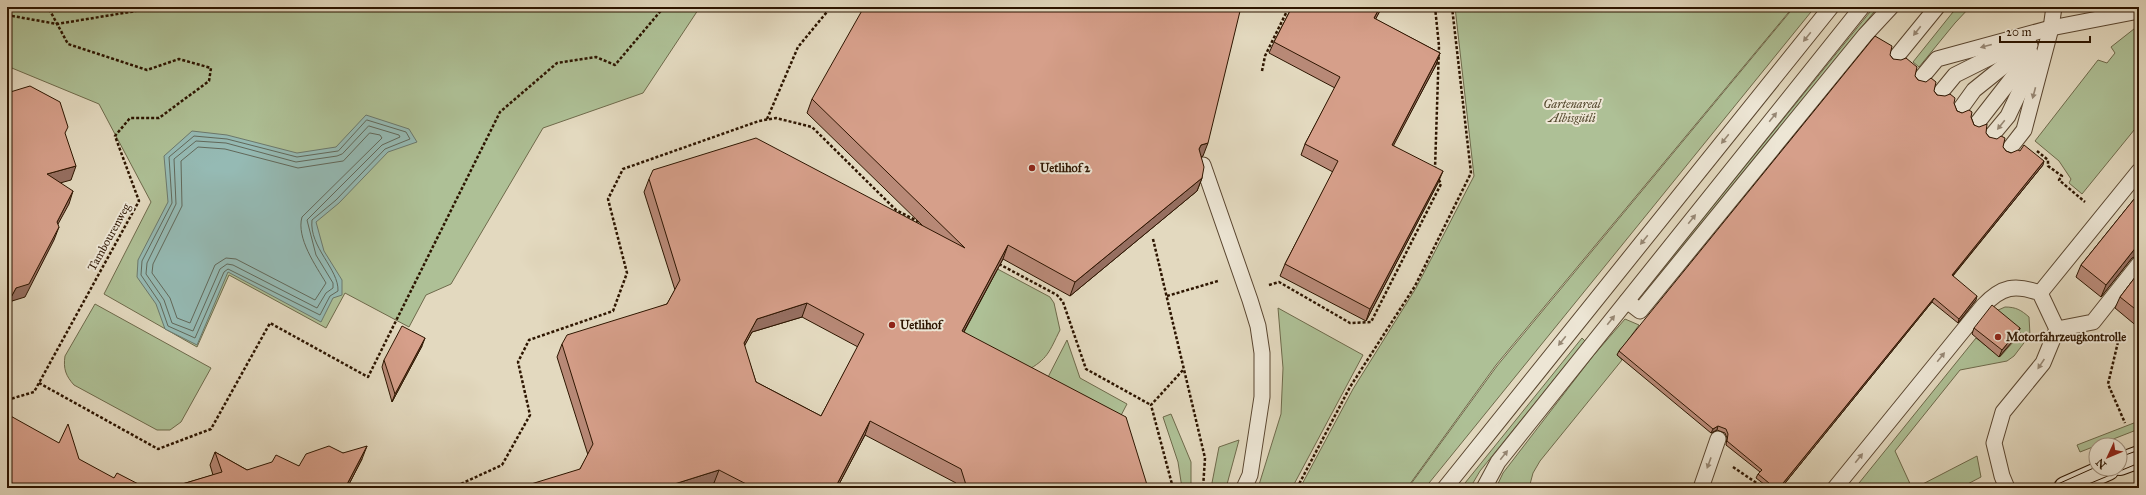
<svg xmlns="http://www.w3.org/2000/svg" width="2146" height="495" viewBox="0 0 2146 495" font-family="'IM FELL Great Primer',serif">
  <rect width="100%" height="100%" fill="#e3d9bf"/>
  <filter id="stains"><feTurbulence type="fractalNoise" baseFrequency=".005" numOctaves="4"/><feColorMatrix values="0 0 0 0 .2 0 0 0 0 .09 0 0 0 0 .02 0 0 0 .5 -.17"/></filter>
  <radialGradient id="worn" r=".72"><stop offset=".6" stop-color="#630" stop-opacity="0"/><stop offset="1" stop-color="#630" stop-opacity=".3"/></radialGradient>
  <g fill="#aec096" stroke="#6e6a4b">
    <path d="M7,7H700L643,93L543,128L451,284L426,295L409,327L345,293L326,328L229,275L197,347L104,294L151,202L99,104L7,66Z"/>
    <path d="M1455,7H1793L1496,365L1407,488H1300L1353,389L1416,288L1474,176Z"/>
    <path d="M1794,7H1815L1425,488H1408L1497,366Z"/>
    <path d="M1874,7H1878L1647,293L1644,291Z"/>
    <path d="M1960,7H1970L1955,23L1919,67L1913,62L1953,12Z"/>
    <path d="M2139,25V124L2082,194L2069,183L2071,179L2059,161L2035,141L2098,60L2107,63L2115,53L2111,47Z"/>
    <path d="M960,249L1050,297L1054,303L1060,330C1049,352 1048,359 1026,371L957,344Z"/>
    <path d="M95,304L211,368L181,422L170,430H157L74,385C66,376 63,369 65,356Z"/>
    <path d="M2005,307C2016,307 2021,310 2029,317L2030,335L2014,356L2007,361L1960,370L1895,451L1912,488H1855L1976,338L2000,357L2021,333L1996,311Z"/>
    <path d="M1278,308L1363,355L1292,488H1258L1281,414L1283,368Z"/>
    <path d="M1625,319L1639,325L1617,355L1622,360L1540,461L1533,473L1529,488H1496L1503,473L1593,356Z"/>
    <path d="M1582,338L1585,341L1480,471L1470,488H1461Z"/>
    <path d="M1067,340L1080,378L1127,404L1117,423L1045,383Z"/>
    <path d="M1171,414L1191,462V488H1182L1178,462L1163,417Z"/>
    <path d="M2139,421V429L2080,452L2077,445Z"/>
    <path d="M1239,440L1226,488H1211L1219,447Z"/>
    <path d="M1977,456L1981,477L1960,488H1915Z"/>
  </g>
  <path fill="#95bab4" stroke="#6b786c" d="M366,115L409,129L417,142L388,152L339,203L316,222L324,251L342,280V295L333,298L321,322L228,272L197,345L165,329L156,304L137,277L138,260L168,202L164,156L192,131L227,135L297,153L336,147Z"/>
  <g fill="none" stroke-linecap="round" stroke-linejoin="round">
    <g stroke="#61685a" stroke-width="1">
      <path d="M367,120L406,132L410,139L385,149L336,200L312,220C309,247 339,269 338,291L330,296L320,315L228,269L224,272L195,338L168,326L160,303L141,275L142,261L172,203L169,157L194,136L227,139L297,157L338,151Z"/>
      <path d="M369,126L399,135L400,137L382,145L307,220L316,255L333,283V288L326,293L317,308L233,265L227,264L220,269L193,331L172,323L164,300L146,274L147,263L176,204L174,159L196,141L226,143L296,162L337,156L342,154Z"/>
      <path d="M370,133L380,135L382,138L302,217C296,238 316,266 326,283L315,300L236,259L226,258L215,265L190,323L177,318L170,298L152,273L153,264L182,206L181,161L198,147L225,149L298,168L343,161Z"/>
    </g>
    <defs>
      <g id="service">
        <path d="M1897,56L1937,7"/>
        <path d="M1922,77L1937,59L2051,28L2139,11"/>
        <path d="M1941,92L1955,75L2019,43"/>
        <path d="M1961,108L1974,90L2030,45"/>
        <path d="M1978,122L2031,54"/>
        <path d="M1993,134L2008,116L2035,59"/>
        <path d="M2010,148L2024,130L2051,28L2054,7"/>
        <path d="M1203,165L1250,300L1258,326L1262,353V397L1250,475L1244,488"/>
        <path d="M2040,293L2139,171"/>
        <path d="M1627,301L1640,311L1865,35L1891,7"/>
        <path d="M2057,329L2093,322L2139,264"/>
        <path d="M1445,488L1831,7"/>
        <path d="M1484,488L1498,462L1862,7"/>
        <path d="M1701,488L1718,439"/>
        <path d="M1835,488L1983,306C2002,286 2015,284 2040,293L2057,329L2043,363L2003,412L1994,443L2002,476L2007,488"/>
      </g>
      <g id="secondary">
        <path d="M2120,464L2139,457"/>
        <path d="M2065,488L2108,469"/>
      </g>
    </defs>
    <use href="#service" stroke="#5a4630" stroke-width="17"/>
    <use href="#secondary" stroke="#2d1500" stroke-width="24"/>
    <g stroke="#2d1500" stroke-width="2.5" stroke-dasharray="3 2" stroke-linecap="butt">
      <path d="M1435,7L1439,46L1435,169"/>
      <path d="M7,15L57,24L160,7"/>
      <path d="M1262,71L1265,56L1289,7"/>
      <path d="M767,119L798,47L831,7"/>
      <path d="M2037,151L2048,160V166L2062,176L2059,180L2085,202"/>
      <path d="M1153,239L1205,458L1203,488"/>
      <path d="M999,264L1057,295L1063,302L1086,369L1151,405"/>
      <path d="M1269,285L1279,282L1350,323L1371,322L1441,184L1438,178"/>
      <path d="M1167,296L1218,281"/>
      <path d="M2118,342L2108,384L2125,423"/>
      <path d="M39,383L158,449L211,429L270,323L368,377L500,112L557,63L596,57L615,65L664,7"/>
      <path d="M7,400L34,392L139,201L115,136L130,118H159L209,81L211,68L179,59L147,70L68,44L48,7"/>
      <path d="M1733,467L1764,488"/>
      <path d="M452,488L502,465L530,415L518,362L529,340L613,311L627,273L608,199L623,169L759,121L776,118L812,127L896,210L923,224"/>
      <path d="M1173,488L1151,405L1184,369"/>
      <path d="M1297,488L1350,387L1415,286L1471,173L1452,7"/>
    </g>
    <use href="#service" stroke="#ede6d5" stroke-width="15"/>
    <use href="#secondary" stroke="#ede6d5" stroke-width="22"/>
    <g stroke="#2d1500" stroke-width="1">
      <path d="M2120,457L2139,450"/>
      <path d="M2049,488L2096,467"/>
      <path d="M2079,488L2139,463"/>
    </g>
  </g>
  <g fill="#b88977" stroke="#2d1500" fill-rule="evenodd">
    <path d="M1292,7H1382L1375,19L1440,53L1436,65L1393,145L1438,183L1366,321L1280,276L1285,264L1333,172L1301,155L1305,144L1335,88L1269,53L1274,42Z"/>
    <path d="M1890,55L1893,59L1915,76L1918,80L1934,91L1937,95L1954,104L1957,111L1971,117L1974,125L1986,133L1989,137L2003,147L2006,151L2043,165L1953,276L1976,300L1958,323L1932,302L1781,488H1769L1756,478L1758,474L1760,472L1726,445L1727,438L1725,433L1717,430L1711,433L1617,355L1619,351Z"/>
    <path d="M812,99L1203,156L1201,157L1202,178L1197,191L1070,296L1003,259L964,332L1148,488H958L956,483L865,435L837,488H723L714,483L580,469L588,455L557,357L562,344L667,304L675,290L644,192L649,179L923,226L807,113ZM802,317L858,347L821,416L756,382L744,346L752,332Z"/>
    <path d="M2139,193V255L2132,258L2101,297L2076,277L2081,265Z"/>
    <path d="M2139,272V328L2115,308L2120,297Z"/>
    <path d="M1974,328H2020L2018,335L1999,357L1972,334Z"/>
    <path d="M422,346L392,402L382,367L384,360Z"/>
    <path d="M215,452L247,470L299,466L343,453L362,459L347,488H169L213,475L210,465Z"/>
  </g>
  <g fill="#966f61" stroke="#2d1500">
    <path d="M1380,7H1382L1370,30L1374,18Z"/>
    <path d="M1440,53L1436,65L1388,156L1392,145Z"/>
    <path d="M1208,143L1203,156L1196,159L1199,149L1201,145Z"/>
    <path d="M2044,161L2043,165L1950,279L1952,275Z"/>
    <path d="M76,166L71,180L42,188L47,174Z"/>
    <path d="M1443,171L1438,183L1366,321L1370,309Z"/>
    <path d="M1202,178L1197,191L1070,296L1075,282Z"/>
    <path d="M73,191L69,204L52,235L57,222Z"/>
    <path d="M59,227L54,240L25,297L12,301L7,309V305L16,288Z"/>
    <path d="M1008,245L1003,259L957,344L962,331Z"/>
    <path d="M2139,245V255L2132,258L2101,297L2106,285L2137,246Z"/>
    <path d="M1977,296L1976,300L1958,323L1959,319Z"/>
    <path d="M1934,298L1932,302L1781,488H1779Z"/>
    <path d="M807,303L802,317L752,332L739,356L744,343L757,319Z"/>
    <path d="M2020,328L2018,335L1999,357L2002,350Z"/>
    <path d="M425,338L422,346L392,402L395,394Z"/>
    <path d="M870,421L865,435L837,488H835Z"/>
    <path d="M1718,426L1717,430L1711,433L1713,429Z"/>
    <path d="M367,446L362,459L347,488H345Z"/>
    <path d="M719,470L714,483L699,488H667L668,486Z"/>
  </g>
  <g fill="#d69f8a" stroke="#2d1500" fill-rule="evenodd">
    <path d="M864,7H1241L1208,143L1201,145L1199,149L1204,167L1202,178L1075,282L1008,245L962,331L1126,417L1148,488H967L961,469L870,421L835,488H754L719,470L668,486L667,488H518L580,469L593,444L562,344L567,335L667,304L680,280L649,179L653,170L756,138L965,248L812,99ZM807,303L864,334L821,416L756,382L744,343L757,319Z"/>
    <path d="M1292,7H1380L1374,18L1440,53L1392,145L1443,171L1370,309L1285,264L1338,161L1305,144L1340,77L1274,42Z"/>
    <path d="M1875,36L1892,46L1890,55L1893,59L1901,60L1906,58L1917,67L1915,76L1918,80L1926,82L1931,78L1936,82L1934,91L1937,95L1945,96L1950,94L1955,98L1954,103L1957,111L1962,113L1969,110L1972,112L1971,117L1974,125L1979,127L1987,124L1986,133L1989,137L1997,139L2001,136L2005,138L2003,147L2006,151L2011,153L2018,150L2020,151L2024,145L2044,161L1952,275L1977,296L1959,319L1934,298L1779,488H1775L1758,474L1762,470L1727,441L1728,434L1726,429L1718,426L1713,429L1619,351Z"/>
    <path d="M30,86L60,102L68,127L65,133L76,166L47,174L73,191L57,222L59,227L29,284L16,288L7,305V93Z"/>
    <path d="M2139,193V245L2137,246L2106,285L2081,265Z"/>
    <path d="M2139,272V312L2120,297Z"/>
    <path d="M1992,305L2020,328L2002,350L1974,328Z"/>
    <path d="M402,326L425,338L395,394L384,360Z"/>
    <path d="M7,414L59,443L68,424L79,459L114,478L117,473L146,488H7Z"/>
    <path d="M329,446L343,453L367,446L345,488H169L222,472L215,452L247,470L272,462L276,455L299,466L306,454Z"/>
  </g>
  <defs><path id="oneway-solid" d="M-6-.8H1V-3.2L6.5 0L1 3.2V.8H-6Z"/></defs>
  <g fill="#978875">
    <use href="#oneway-solid" transform="translate(1917 31) rotate(128)"/>
    <use href="#oneway-solid" transform="translate(1807 37) rotate(129)"/>
    <use href="#oneway-solid" transform="translate(1986 46) rotate(165)"/>
    <use href="#oneway-solid" transform="translate(2034 93) rotate(105)"/>
    <use href="#oneway-solid" transform="translate(1773 117) rotate(-51)"/>
    <use href="#oneway-solid" transform="translate(2001 125) rotate(129)"/>
    <use href="#oneway-solid" transform="translate(1725 139) rotate(129)"/>
    <use href="#oneway-solid" transform="translate(1692 219) rotate(-51)"/>
    <use href="#oneway-solid" transform="translate(1644 240) rotate(129)"/>
    <use href="#oneway-solid" transform="translate(1611 320) rotate(-51)"/>
    <use href="#oneway-solid" transform="translate(1562 341) rotate(129)"/>
    <use href="#oneway-solid" transform="translate(1941 357) rotate(-51)"/>
    <use href="#oneway-solid" transform="translate(2041 364) rotate(124)"/>
    <use href="#oneway-solid" transform="translate(1504 455) rotate(-51)"/>
    <use href="#oneway-solid" transform="translate(1859 458) rotate(-51)"/>
    <use href="#oneway-solid" transform="translate(1709 463) rotate(110)"/>
  </g>
  <g fill="#8f2418" stroke="#ede6d5" stroke-width="1.5">
    <circle cx="1032" cy="168" r="4"/>
    <circle cx="892" cy="325" r="4"/>
    <circle cx="1998" cy="337" r="4"/>
  </g>
  <g text-anchor="middle" dominant-baseline="central" stroke-width="4" stroke-linejoin="round" paint-order="stroke">
    <g font-size="12" font-style="italic" fill="#54482d" stroke="#ede6d5">
      <text x="1572" y="104">Gartenareal<tspan x="1572" dy="14">Albisgütli</tspan></text>
    </g>
    <g font-size="12" font-weight="bold" fill="#2d1500" stroke="#ede6d5" text-anchor="start">
      <text x="1040" y="168">Uetlihof 2</text>
      <text x="900" y="325">Uetlihof</text>
      <text x="2006" y="337">Motorfahrzeugkontrolle</text>
    </g>
    <g font-size="12" fill="#2d1500" stroke="#ede6d5">
      <text transform="translate(109 237) rotate(-61)">Tambourenweg</text>
    </g>
  </g>
  <rect width="2146" height="495" fill="none" stroke="#e3d9bf" stroke-width="24"/>
  <rect x="8" y="8" width="2130" height="479" fill="none" stroke="#2d1500" stroke-width="2"/>
  <rect x="12" y="12" width="2122" height="471" fill="none" stroke="#2d1500"/>
  <g transform="translate(2108 457) rotate(226)"><circle r="19" fill="#ede6d5" stroke="#a09280"/>
  <path d="M0-3L7 15L0 10L-7 15Z" fill="#8f2418"/>
  <text y="-6" font-size="11" font-weight="bold" text-anchor="middle" fill="#2d1500">N</text>
  </g>
  <path d="M2000 36v6h90v-6" fill="none" stroke="#2d1500" stroke-width="2"/>
  <text x="2006" y="36" font-size="12" fill="#2d1500" stroke="#ede6d5" stroke-width="3" paint-order="stroke">20 m</text>
  <rect width="100%" height="100%" filter="url(#stains)"/>
  <rect width="100%" height="100%" fill="url(#worn)"/>
</svg>
